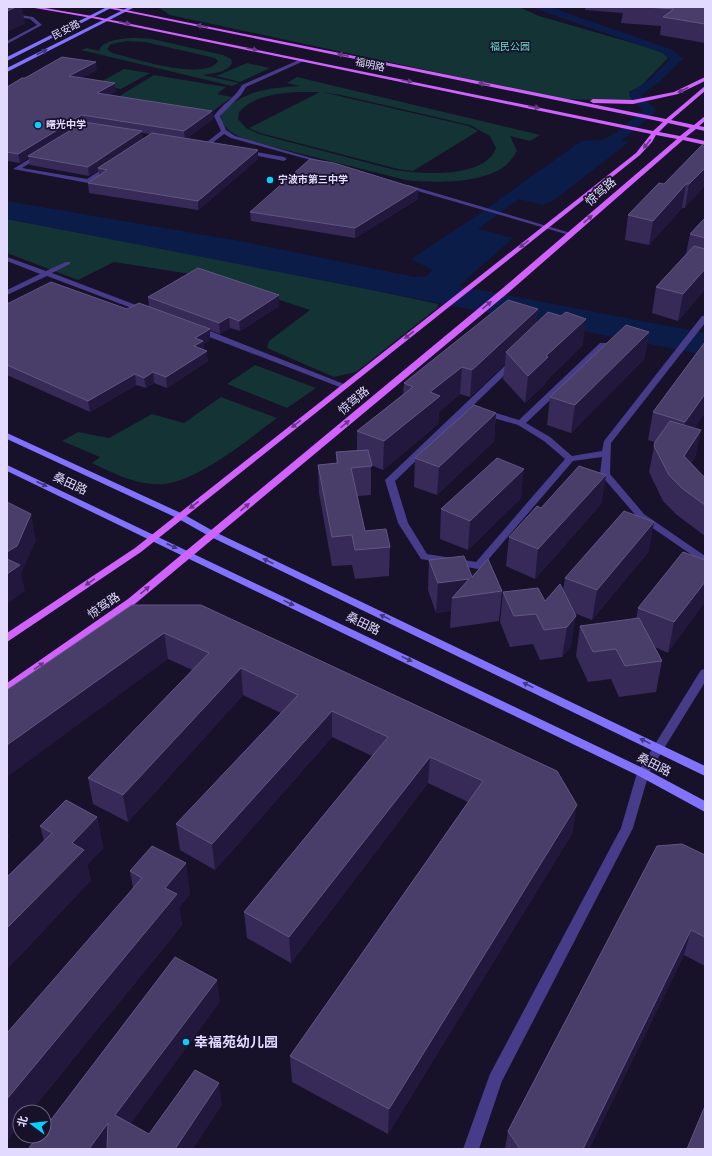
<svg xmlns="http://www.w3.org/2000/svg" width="712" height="1156" viewBox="0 0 712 1156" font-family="'Sofia Sans Condensed','Noto Sans SC',sans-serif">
  <rect width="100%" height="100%" fill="#17112a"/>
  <g fill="#143334" fill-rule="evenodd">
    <path d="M158,7H519L539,16L650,48L662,52L668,58L641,86L629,92L634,101L561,99L170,15Z"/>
    <path d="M137,38L152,39L223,55L231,59L232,63C227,73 213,73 203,75L239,83L232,86L81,50L87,48L99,51C102,39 126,38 137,38ZM127,41L145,42L215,58L218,61C205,82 133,58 112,53L107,49L111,44Z"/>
    <path d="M247,63L270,68L240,82L216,76Z"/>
    <path d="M124,69L150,73L121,89L95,85Z"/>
    <path d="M154,75L226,87L217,94L232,97L205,117L108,103Z"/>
    <path d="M297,77L540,135L530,141L510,136L517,151C514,156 510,162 505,166C481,184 435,183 406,180L246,140C234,134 221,129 221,114C244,90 268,88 300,86L287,83ZM300,92H320L249,128L260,133L398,169L413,171L478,131L469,126L322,92L341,95L470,125L490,136L496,148C485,179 421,174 395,170L259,134L246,128L238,119L239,112C254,95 280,93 300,92Z"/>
    <path d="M7,219L317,278L438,304L437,308L356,372L334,377L267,348L269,341L310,310L210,277L114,262L78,280L7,253Z"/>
    <path d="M255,365L316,388L287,408L227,384Z"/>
    <path d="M221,397L277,418C247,440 190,489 152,484C130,482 111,472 92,463L100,457L62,441L78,432L109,438L152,414L184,423Z"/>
  </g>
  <path fill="#0b1c49" d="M616,139L629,142L553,201L542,205L519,199L478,229L513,238L459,286L705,333V355L7,219V201L240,241L415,277L427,276L432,270L413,260L414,257L472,219L581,141Z"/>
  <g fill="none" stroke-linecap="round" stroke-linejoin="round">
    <path fill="#0b1c49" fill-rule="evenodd" d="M535,7H550L673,50L683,59L658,83L641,95L656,110L654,113L626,137L592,157L587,158L580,154L618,131L643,110L629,96L630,93L650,79L670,59L665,54L536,9Z"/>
    <g fill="#463c89" fill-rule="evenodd">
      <path d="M7,13L33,17L42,25L7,44V41L37,25L30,19L7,15Z"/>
      <path d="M301,59L306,60L246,87L241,95L220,116L226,130L235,136L325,162V164L231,138L224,134L207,147H203V145L221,131L214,116C222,104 235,98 242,85Z"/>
      <path d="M245,150L284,157L287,159L284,161L243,153V151Z"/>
      <path d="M41,152L43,153V155L22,168L87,179L107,166L112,167L88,183L13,169Z"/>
      <path d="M404,185H408L574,234L569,235L404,187Z"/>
      <path d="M702,316H705V323L611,443L610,474L644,514L705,556V564L638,518L600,474L602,457L573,461L481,568L478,569L421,559L398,523L385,480L510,361H516L517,363L395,481L408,523L427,554L476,562L565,459L544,441L518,425L480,414V410L483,409L519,420L600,343H606V347L526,423L550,437L572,456L602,451L604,441Z"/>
      <path d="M705,669V682L647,776L643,778L639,776L637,773L639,770L701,670Z"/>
    </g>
    <g fill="#463c89" fill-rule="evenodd">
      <path d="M7,257L46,271L66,262H70V264L52,273L149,310L148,312H142L47,276L7,295V290L40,274L7,261Z"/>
      <path d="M194,327H200L349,386L345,388H342L194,331Z"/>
      <path d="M643,768L647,770L649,773L633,828L502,1081L479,1149H463L490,1074L621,828L637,773L639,770Z"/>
    </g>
    <g fill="#8272fe" fill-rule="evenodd">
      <path d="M107,7H113L7,61V57Z"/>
      <path d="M129,7H135L7,72V68Z"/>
      <path d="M7,433L183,514L215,532L705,766V776L209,536L177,518L7,439Z"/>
      <path d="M7,465L647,770L705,801V812L639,776L7,471Z"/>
    </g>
    <g fill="#d162fe" fill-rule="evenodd">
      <path d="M29,7H39L92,16L653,131L663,122L102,7H111L666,119L705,86V91L671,120L694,125L705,116V121L699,126L705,127V131L696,129L686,137L705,141V145L683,140L509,292L136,603L11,691L7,692V683L128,599L503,288L677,139L656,135L652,142L640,155L141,552L7,642V633L135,548L636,153L651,134L92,18ZM668,123L690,128L680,136L659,132Z"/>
      <path d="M705,77V81L678,94L633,104L593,103L590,101L593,99L633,100L674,92Z"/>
    </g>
  </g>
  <g fill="#372a58" fill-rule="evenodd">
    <path d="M586,7H705V43L660,35L661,26L621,23L623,13L585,10Z"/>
    <path d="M97,70L82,78L116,91L110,95L212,111L213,119L187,138L258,150V159L198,210L89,193L88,183L99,176L98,170L89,176L30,165L29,158L20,163L7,161V87L25,78ZM142,133L150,134L143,139Z"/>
    <path d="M702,145L685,208H682L649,245L625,240L628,215L664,184Z"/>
    <path d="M418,199L355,238L251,221L250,212Z"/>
    <path d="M705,218V289L678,321L652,313L656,287L686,254L690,234Z"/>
    <path d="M148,297L279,306L240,331L230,328L220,334L210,330V340L203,344L204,350L208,361L167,388L154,383L146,388L136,385L90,412L7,375V304L127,309L149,307Z"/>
    <path d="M538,309L536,323L583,345L546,381L545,384L525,403L503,379L505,364L470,397L460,394L439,412L438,424L383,470L371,465V495L357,496L365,531L390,547L389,576L355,579L352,565L332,566L319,493L318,465L336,463V452L357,450V431L403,394L404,383Z"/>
    <path d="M649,332L644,359L571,433L547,425L550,397Z"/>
    <path d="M705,342L695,428L696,455L691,463L705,478V536L677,515L663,501L649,472L655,442L648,440L653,412Z"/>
    <path d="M496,413L494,441L437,495L414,487L415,458Z"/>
    <path d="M606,475L601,504L535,579L506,566L509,537L541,508Z"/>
    <path d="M521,498L468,550L440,539L441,509Z"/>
    <path d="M649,551L592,620L574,613L571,646L562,657L540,660L533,644L510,647L500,622L503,592L545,601L563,591L565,578Z"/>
    <path d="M429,560L472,577L502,591L499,621L450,628L451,611L436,613L428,590Z"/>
    <path d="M705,560L668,653L655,647L662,661L656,692L619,697L611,679L588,682L576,656L580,626L636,619L638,608Z"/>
    <path d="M201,605L573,832L388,1134L292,1082L290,1056L468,802L428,783L291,963L247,938L244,912L372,756L332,737L215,870L180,850L176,824L281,713L243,695L128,822L93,804L88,778L192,670L168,659L7,690Z"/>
    <path d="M97,817L103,848L87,865L91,880L7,969V877L44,841L40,826Z"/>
    <path d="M705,855V966L684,955L589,1149H505L508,1131Z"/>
    <path d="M130,871L190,894L179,907L182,925L30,1112H20L133,888Z"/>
  </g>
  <g fill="#22183e">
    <path d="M16,7H22L25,24L7,32V11Z"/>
    <path d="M96,62L97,70L71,84L69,76Z"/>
    <path d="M115,83L116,91L98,102L97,93Z"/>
    <path d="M212,111L213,119L185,140L184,131Z"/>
    <path d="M82,115L83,124L28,156L29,158L20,163L18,154Z"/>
    <path d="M142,131L143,140L98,168V170L89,176L88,167Z"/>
    <path d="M258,150V159L198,210V201Z"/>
    <path d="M705,168V186L685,208L689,184Z"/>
    <path d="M686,184L682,208L649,245L653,221Z"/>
    <path d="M418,189V199L355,238V228Z"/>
    <path d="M705,269V289L678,321L683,294Z"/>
    <path d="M279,295V306L240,331L239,321Z"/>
    <path d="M538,309L535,336L506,352L505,364L470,397L472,370Z"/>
    <path d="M229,317L230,328L220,334L219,323Z"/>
    <path d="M586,319L583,345L546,381L545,384L525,403L528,376L546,356Z"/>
    <path d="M210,329V340L203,344L204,351L194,346L195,338Z"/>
    <path d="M649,332L644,359L571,433L575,405Z"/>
    <path d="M207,351L208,361L167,388L166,377Z"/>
    <path d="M462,367L460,394L439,412L438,424L383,470L384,441L430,392Z"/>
    <path d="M153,372L154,383L146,388L144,378Z"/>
    <path d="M135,374L136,385L90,412L88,401Z"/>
    <path d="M705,394V413L680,450L685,422Z"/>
    <path d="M496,413L494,441L437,495L439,467Z"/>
    <path d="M701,430L696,455L678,482L684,456Z"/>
    <path d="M524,469L521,498L468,550L470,521Z"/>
    <path d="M606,475L601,504L535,579L538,549Z"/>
    <path d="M31,514L36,540L22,572L21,573L25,591L7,604V552Z"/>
    <path d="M654,522L649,551L592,620L597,590Z"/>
    <path d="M469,579L452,598L451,611L436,613L438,583Z"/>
    <path d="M705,582V602L668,653L674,622Z"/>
    <path d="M576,616L571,646L562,657L567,627Z"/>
    <path d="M164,633L168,659L7,777V745Z"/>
    <path d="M241,668L243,695L128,822L123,795Z"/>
    <path d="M332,711V737L215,870L212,844Z"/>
    <path d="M430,757L428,783L291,963L289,937Z"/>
    <path d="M577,805L573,832L388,1134L389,1109Z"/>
    <path d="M97,817L103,848L87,865L91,880L7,969V928L72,843Z"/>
    <path d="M7,829L9,837L7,839Z"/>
    <path d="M186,863L190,894L179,907L182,925L30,1112H20V1125L7,1141V1099L165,888Z"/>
    <path d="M691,930L684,955L589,1149H583Z"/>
    <path d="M217,980L220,1002L121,1137L115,1115Z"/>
    <path d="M219,1083L222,1105L193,1149H175Z"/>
    <path d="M108,1123L109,1149H89Z"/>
  </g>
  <g fill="#493d6a" stroke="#615681">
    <path d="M7,7H16L7,11Z"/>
    <path d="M646,7H705V24L663,17L674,9Z"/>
    <path d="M62,57L96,62L69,76L115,83L97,93L212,111L184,131L82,115L18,154L7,152V87L22,78H25Z"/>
    <path d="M84,122L142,131L88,167L28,156Z"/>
    <path d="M152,133L258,150L198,201L88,183L107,170L98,168Z"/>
    <path d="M702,145L705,148V168L689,184H686L653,221L628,215L659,183L664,184Z"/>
    <path d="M310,159L334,163L418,189L355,228L250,212Z"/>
    <path d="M705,218V238L690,234Z"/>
    <path d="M694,246L705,249V269L683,294L656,287Z"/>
    <path d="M198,268L279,295L239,321L229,317L219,323L148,297Z"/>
    <path d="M51,282L127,309L139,303L210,329L195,338L203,341L194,346L207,351L166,377L153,372L144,378L135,374L88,401L7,365V304Z"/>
    <path d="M508,300L538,309L472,370L462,367L430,392L440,396L384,441L357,431L413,387L404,383Z"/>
    <path d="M548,312L561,316L566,312L586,319L546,356L548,357L528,376L506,352Z"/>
    <path d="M626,325L649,332L575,405L550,397Z"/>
    <path d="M705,342V394L685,422L653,412Z"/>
    <path d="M474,405L496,413L439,467L415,458Z"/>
    <path d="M670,421L701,430L684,456L705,478V505L683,489L669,475L654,446L655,442Z"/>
    <path d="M368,450L372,466L351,468L365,531L386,529L390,547L355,550L352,535L332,537L318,465L338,463L336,452Z"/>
    <path d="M497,458L524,469L470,521L441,509Z"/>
    <path d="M579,466L606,475L538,549L509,537L537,506L541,508Z"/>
    <path d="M7,502L31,514L17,546L7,552Z"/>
    <path d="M624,511L654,522L597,590L565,578Z"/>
    <path d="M683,552L705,560V582L674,622L638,608Z"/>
    <path d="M464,556L472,577L488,559L502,591L452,598L469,579L438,583L429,560Z"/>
    <path d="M7,559L20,565L7,574Z"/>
    <path d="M560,584L576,616L567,627L544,630L536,614L514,616L503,592L538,588L545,601Z"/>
    <path d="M132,605H201L557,771L577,805L389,1109L290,1056L483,781L430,757L289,937L244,912L388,737L332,711L212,844L176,824L298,695L241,668L123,795L88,778L209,653L164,633L7,745V690Z"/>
    <path d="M639,618L662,661L625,666L616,649L593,652L580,626Z"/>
    <path d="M66,800L97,817L72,843L84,850L7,928V877L52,833L40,826Z"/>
    <path d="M682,844L705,855V937L691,930L583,1149H520L508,1131L657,846Z"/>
    <path d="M152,846L186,863L165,888L177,894L7,1099V1033L142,878L130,871Z"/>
    <path d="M175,957L217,980L115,1115L149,1134L195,1070L219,1083L175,1149H107L108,1123L89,1149H28L38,1136H44V1129Z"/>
    <path d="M705,1106V1149H687Z"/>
  </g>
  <defs><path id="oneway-solid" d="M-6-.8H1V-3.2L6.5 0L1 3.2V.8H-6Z"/></defs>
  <g fill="#6b3589">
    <use href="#oneway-solid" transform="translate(125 23) rotate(12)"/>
    <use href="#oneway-solid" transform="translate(202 26) rotate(-168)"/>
    <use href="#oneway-solid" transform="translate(252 49) rotate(12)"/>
    <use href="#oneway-solid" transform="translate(343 55) rotate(-168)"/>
    <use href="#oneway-solid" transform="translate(407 81) rotate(12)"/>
    <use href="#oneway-solid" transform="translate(484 84) rotate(-168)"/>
    <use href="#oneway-solid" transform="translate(683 90) rotate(154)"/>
    <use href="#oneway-solid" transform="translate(534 107) rotate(12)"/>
    <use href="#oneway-solid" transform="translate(647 144) rotate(129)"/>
    <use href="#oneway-solid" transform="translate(588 219) rotate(-41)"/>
    <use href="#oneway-solid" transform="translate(524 244) rotate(142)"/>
    <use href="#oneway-solid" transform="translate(487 305) rotate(-39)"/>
    <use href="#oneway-solid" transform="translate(409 335) rotate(142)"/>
    <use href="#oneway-solid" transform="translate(296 424) rotate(142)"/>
    <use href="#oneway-solid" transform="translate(345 424) rotate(-40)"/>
    <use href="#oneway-solid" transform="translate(194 505) rotate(142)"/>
    <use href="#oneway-solid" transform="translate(245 507) rotate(-40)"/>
    <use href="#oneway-solid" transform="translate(90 582) rotate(146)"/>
    <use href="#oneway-solid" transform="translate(145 590) rotate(-40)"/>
    <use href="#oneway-solid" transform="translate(39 666) rotate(-35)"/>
  </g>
  <g fill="#42387f">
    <use href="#oneway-solid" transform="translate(42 52) rotate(-27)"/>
    <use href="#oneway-solid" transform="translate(42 484) rotate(25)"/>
    <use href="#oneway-solid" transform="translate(172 546) rotate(25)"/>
    <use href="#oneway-solid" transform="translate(268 561) rotate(-154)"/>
    <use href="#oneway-solid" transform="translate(289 603) rotate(26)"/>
    <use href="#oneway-solid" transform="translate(385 617) rotate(-154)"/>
    <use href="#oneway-solid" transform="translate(407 659) rotate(26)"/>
    <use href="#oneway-solid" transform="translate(528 685) rotate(-154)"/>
    <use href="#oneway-solid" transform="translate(645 741) rotate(-154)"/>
  </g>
  <g fill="#08d0fd" stroke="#17112a" stroke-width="1.5">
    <circle cx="38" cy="125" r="4"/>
    <circle cx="270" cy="180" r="4"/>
    <circle cx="186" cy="1042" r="4"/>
  </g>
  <g text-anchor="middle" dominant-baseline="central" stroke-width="3.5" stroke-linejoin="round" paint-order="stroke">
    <g font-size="10" fill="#e2daff" stroke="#17112a">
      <text transform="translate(66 30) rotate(-27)">民安路</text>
      <text transform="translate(370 65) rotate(12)">福明路</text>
    </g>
    <g font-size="10" fill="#65e0cc" stroke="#17112a">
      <text x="510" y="47">福民公园</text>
    </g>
    <g font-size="10" font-weight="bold" fill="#e2daff" stroke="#17112a" text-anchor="start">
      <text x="46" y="125">曙光中学</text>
      <text x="278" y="180">宁波市第三中学</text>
    </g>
    <g font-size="12" fill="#e2daff" stroke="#17112a">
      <text transform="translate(601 192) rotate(-41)">惊驾路</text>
      <text transform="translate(354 401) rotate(-40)">惊驾路</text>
      <text transform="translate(70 484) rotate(25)">桑田路</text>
      <text transform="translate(104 606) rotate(-35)">惊驾路</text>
      <text transform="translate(363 624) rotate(26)">桑田路</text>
      <text transform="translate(654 765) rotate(27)">桑田路</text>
    </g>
    <g font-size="14" font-weight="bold" fill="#e2daff" stroke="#17112a" text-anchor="start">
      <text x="194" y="1042">幸福苑幼儿园</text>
    </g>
  </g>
  <rect width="712" height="1156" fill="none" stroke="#e2daff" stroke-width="16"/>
  <g transform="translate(32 1124) rotate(285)"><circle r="19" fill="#17112a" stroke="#68617f"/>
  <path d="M0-3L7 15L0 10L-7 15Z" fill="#08d0fd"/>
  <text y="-6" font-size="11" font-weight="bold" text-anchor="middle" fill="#e2daff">北</text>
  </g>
</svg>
